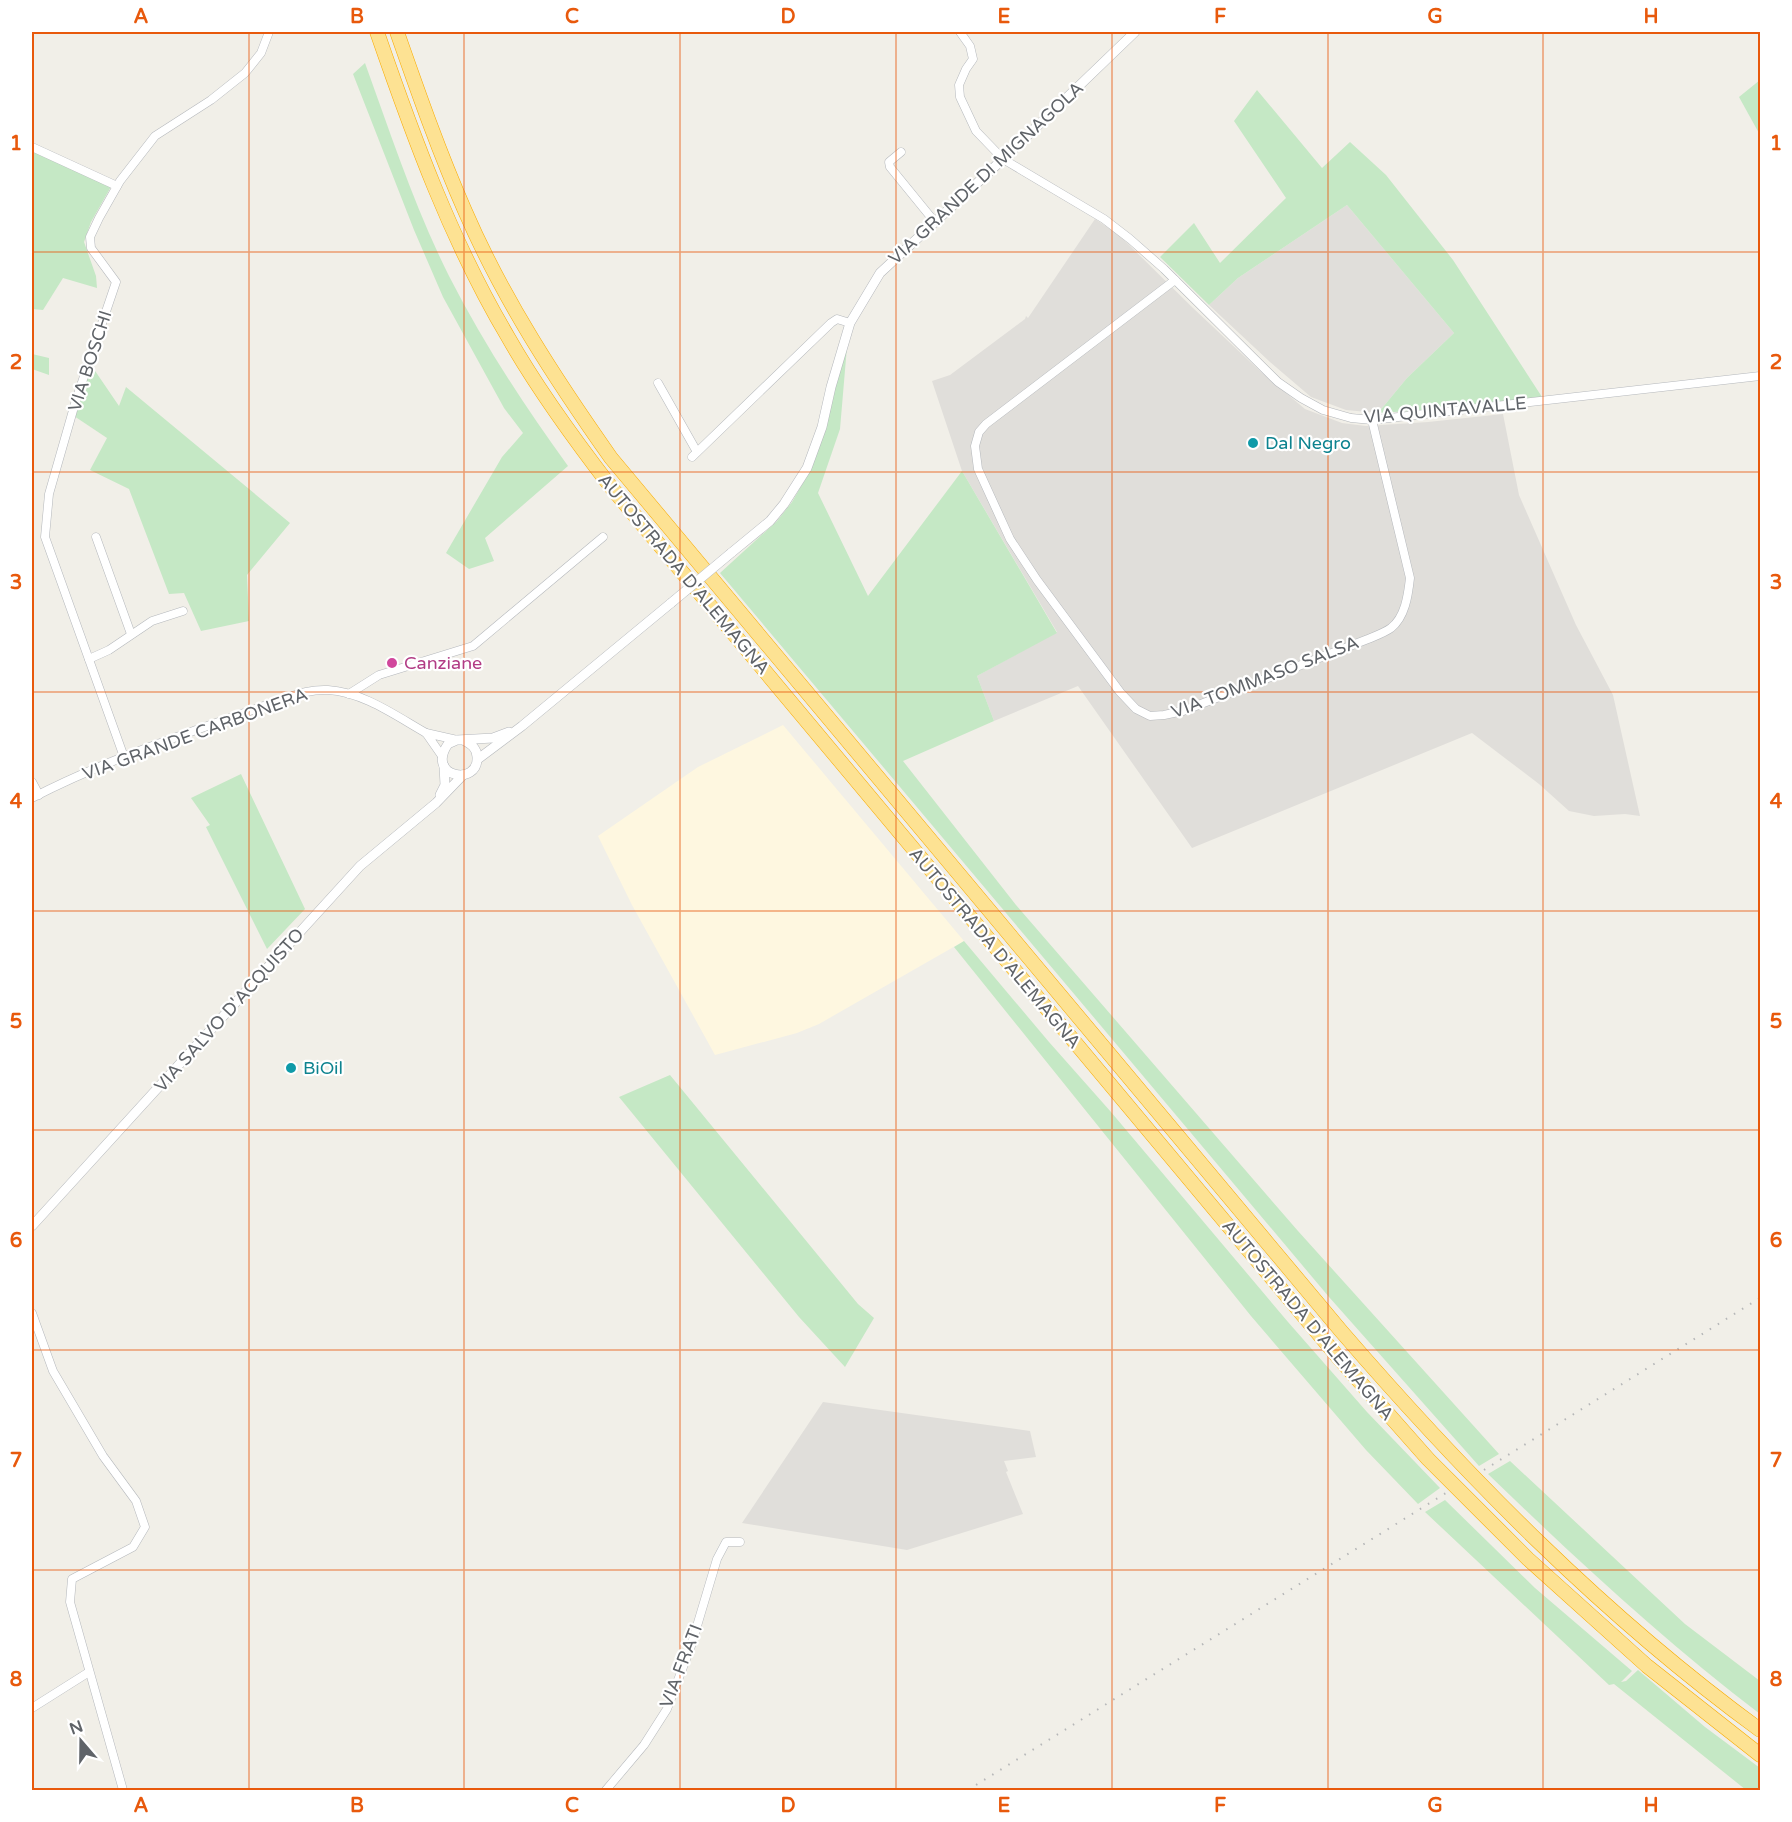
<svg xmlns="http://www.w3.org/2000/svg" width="1792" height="1822" viewBox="0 0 1792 1822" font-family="'Varela Round',sans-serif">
  <rect width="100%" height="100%" fill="#f1efe8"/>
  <path fill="#fef7e0" d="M783,725L964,941L819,1024L797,1033L715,1055L632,905L598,836L698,767Z"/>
  <g fill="#e0deda">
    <path d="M1347,205L1454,333L1407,378L1378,413L1346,410L1311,397L1270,362L1209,305L1238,278Z"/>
    <path d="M1095,219L1119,235L1193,308L1261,372L1305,409L1342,423L1366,426L1428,422L1503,414L1519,495L1576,625L1613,695L1640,816L1625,814L1594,816L1569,811L1539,784L1472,733L1192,848L1078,686L994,721L977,676L1057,632L962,471L932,381L950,375L1025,319L1026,316L1028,318Z"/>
    <path d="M823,1402L1030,1431L1036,1457L1004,1461L1008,1471L1006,1472L1023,1514L907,1550L742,1523Z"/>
  </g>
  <g fill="#c5e8c5">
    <path d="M365,63C391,135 415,208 449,276C483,343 524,405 568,466L485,538L494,561L469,569L446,553L502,457L523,433L504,408L443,297L414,230L353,74Z"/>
    <path d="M1760,80V135L1739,97Z"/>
    <path d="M1257,90L1322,168L1350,142L1386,175L1453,260L1542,397L1427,410L1378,413L1407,378L1454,333L1347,205L1238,278L1209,305L1160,257L1194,223L1220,263L1286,198L1234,121Z"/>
    <path d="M32,150L112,185L91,222L84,242L96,276L97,288L63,278L43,310L32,309Z"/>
    <path d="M848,335L840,429L818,493L868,596L962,471L1057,633L977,676L994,721L903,761L1016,905L1298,1231L1499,1454L1479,1466L1329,1297L720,573L777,521L792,502L812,467Z"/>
    <path d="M32,354L49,358V375L32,369Z"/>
    <path d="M89,362L119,406L126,387L290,523L247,575L249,621L201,631L184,593L169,594L129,489L90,470L107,438L74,416Z"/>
    <path d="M241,774L305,909L267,949L206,827L210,825L191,798Z"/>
    <path d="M964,941L1049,1042L1111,1112L1288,1322L1367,1412L1440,1488L1418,1504L1366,1450L1251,1316L954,947Z"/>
    <path d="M670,1075L858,1304L874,1318L845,1367L799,1317L619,1097Z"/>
    <path d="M1510,1461L1685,1624L1760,1681V1714C1664,1641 1575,1558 1488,1474Z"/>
    <path d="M1445,1500L1535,1588L1632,1671L1621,1682L1626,1681L1638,1670L1705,1727L1760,1768V1790H1746L1614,1684L1609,1685L1425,1512Z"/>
  </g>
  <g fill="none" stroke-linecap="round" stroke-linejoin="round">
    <defs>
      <g id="minor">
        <path d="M960,32L970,46L973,59L966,69L959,85L960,97L976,131L1003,159L1104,219L1130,239L1164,269L1278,382L1301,398L1323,410L1351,418L1372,420L1760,376"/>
        <path d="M32,147L117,186"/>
        <path d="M901,152L889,162L890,167L934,221"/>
        <path d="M1175,280L986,424L979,432L975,446L978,469L1010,539L1037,580L1120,692L1136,709L1150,716L1164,715L1183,711L1368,639C1375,636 1384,633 1391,628C1405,617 1408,596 1410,578L1372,420"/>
        <path d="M658,383L697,452"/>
        <path d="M692,457L831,323L837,319L850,323"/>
        <path d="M96,537L131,634"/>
        <path d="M89,659L109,650L152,621L183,611"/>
        <path d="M349,694L379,675L473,646L603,537"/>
        <path d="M442,756L426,733L457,740"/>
        <path d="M124,757L45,537L49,494L76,400L116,282L91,248L90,237L99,218L120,181L155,136L211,100L245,73L261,53L269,32"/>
        <path d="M32,782L39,795"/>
        <path d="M32,798C111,757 198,730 283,699C298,694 312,689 328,690C363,692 396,716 426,733"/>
        <path d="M32,1313L53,1371L103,1456L136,1501L145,1527L133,1547L72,1579L70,1602L123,1790"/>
        <path d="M32,1708L89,1672"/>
        <path d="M606,1790L644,1745L667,1709L691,1646L717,1559L726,1542H740"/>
      </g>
      <g id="tertiary">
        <path d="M731,553L770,521L784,504L807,468L822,427L831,387L850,323L880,273L1003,159L1135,32"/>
        <path d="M463,740C471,744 477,748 477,757C479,787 425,777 448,744L457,740L493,738L509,732"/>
        <path d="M478,759L522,726L671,603"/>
        <path d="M440,795L445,785L444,766"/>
        <path d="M32,1226L360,866L436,803L463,775"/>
      </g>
      <g id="motorway">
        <path d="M377,32C413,136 451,241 508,337C538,390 574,439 611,487L1337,1356L1428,1459L1528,1559L1647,1666L1760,1755"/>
        <path d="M397,32C418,92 439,152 465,211C503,299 556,380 611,458L1341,1331C1467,1477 1604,1616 1760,1730"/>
      </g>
    </defs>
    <use href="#minor" stroke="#b5b8bc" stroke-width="9"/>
    <use href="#tertiary" stroke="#b5b8bc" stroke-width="10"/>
    <use href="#motorway" stroke="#f9ab00" stroke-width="15"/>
    <use href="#minor" stroke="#fff" stroke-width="8"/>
    <use href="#tertiary" stroke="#fff" stroke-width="9"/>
    <use href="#motorway" stroke="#fde293" stroke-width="14"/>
    <g stroke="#b6b7b8" stroke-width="2" stroke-dasharray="1.5 8" stroke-linecap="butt">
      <path d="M1484,1470L1760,1298"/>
      <path d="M968,1790L1446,1493"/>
    </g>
    <defs>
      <path id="tertiary-bridge" d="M671,603L731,553"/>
    </defs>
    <use href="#tertiary-bridge" stroke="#b5b8bc" stroke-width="10" stroke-linecap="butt"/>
    <use href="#tertiary-bridge" stroke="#fff" stroke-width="9"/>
  </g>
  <path fill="none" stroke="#e8590c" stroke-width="1.5" stroke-opacity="0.55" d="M249,32V1790M464,32V1790M680,32V1790M896,32V1790M1112,32V1790M1328,32V1790M1543,32V1790M32,252H1760M32,472H1760M32,692H1760M32,911H1760M32,1130H1760M32,1350H1760M32,1570H1760"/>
  <g fill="#0f9aa8" stroke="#fff" stroke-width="2">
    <circle cx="1253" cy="443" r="6"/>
    <circle cx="291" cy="1068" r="6"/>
  </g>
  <circle fill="#d1479c" stroke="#fff" stroke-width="2" cx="392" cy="663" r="6"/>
  <g text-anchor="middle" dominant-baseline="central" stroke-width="4.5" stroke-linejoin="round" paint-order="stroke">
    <g font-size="18" fill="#5f6368" stroke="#fff">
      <text transform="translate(986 173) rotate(-43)">VIA GRANDE DI MIGNAGOLA</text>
      <text transform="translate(90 361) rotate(-72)">VIA BOSCHI</text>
      <text transform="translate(1445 410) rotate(-5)">VIA QUINTAVALLE</text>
      <text transform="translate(684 574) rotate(50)">AUTOSTRADA D'ALEMAGNA</text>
      <text transform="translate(1265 677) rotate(-21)">VIA TOMMASO SALSA</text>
      <text transform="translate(195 734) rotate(-20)">VIA GRANDE CARBONERA</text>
      <text transform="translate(995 948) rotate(50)">AUTOSTRADA D'ALEMAGNA</text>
      <text transform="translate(229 1010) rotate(-48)">VIA SALVO D'ACQUISTO</text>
      <text transform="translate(1308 1320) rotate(50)">AUTOSTRADA D'ALEMAGNA</text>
      <text transform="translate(681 1666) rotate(-69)">VIA FRATI</text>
    </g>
    <g font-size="18" fill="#0d838f" stroke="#fff" text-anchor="start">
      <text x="1265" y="443">Dal Negro</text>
      <text x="303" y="1068">BiOil</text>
    </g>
    <g font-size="18" fill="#b23c85" stroke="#fff" text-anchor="start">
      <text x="404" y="663">Canziane</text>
    </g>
  </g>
  <rect width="1792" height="1822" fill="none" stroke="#ffffff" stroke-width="66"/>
  <g transform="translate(81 1741) rotate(340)" stroke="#ffffff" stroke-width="4.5" paint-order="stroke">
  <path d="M0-4.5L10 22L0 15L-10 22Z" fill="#5f6368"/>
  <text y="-9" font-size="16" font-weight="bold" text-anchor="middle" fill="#5f6368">N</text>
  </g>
  <rect x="33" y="33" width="1726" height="1756" fill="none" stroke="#e8590c" stroke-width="2"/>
  <g font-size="20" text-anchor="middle" font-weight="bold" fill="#e8590c">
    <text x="141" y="23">A</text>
    <text x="357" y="23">B</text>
    <text x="572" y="23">C</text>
    <text x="788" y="23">D</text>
    <text x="1004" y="23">E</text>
    <text x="1220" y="23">F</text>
    <text x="1435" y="23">G</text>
    <text x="1651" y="23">H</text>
    <text x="16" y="150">1</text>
    <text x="1776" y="150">1</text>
    <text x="16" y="369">2</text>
    <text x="1776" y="369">2</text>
    <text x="16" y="589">3</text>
    <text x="1776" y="589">3</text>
    <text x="16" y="808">4</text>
    <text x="1776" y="808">4</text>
    <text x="16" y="1028">5</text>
    <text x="1776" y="1028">5</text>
    <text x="16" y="1247">6</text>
    <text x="1776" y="1247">6</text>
    <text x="16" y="1467">7</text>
    <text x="1776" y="1467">7</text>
    <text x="16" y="1686">8</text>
    <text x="1776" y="1686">8</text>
    <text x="141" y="1812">A</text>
    <text x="357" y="1812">B</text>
    <text x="572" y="1812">C</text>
    <text x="788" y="1812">D</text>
    <text x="1004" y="1812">E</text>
    <text x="1220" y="1812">F</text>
    <text x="1435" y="1812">G</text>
    <text x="1651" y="1812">H</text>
  </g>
</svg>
